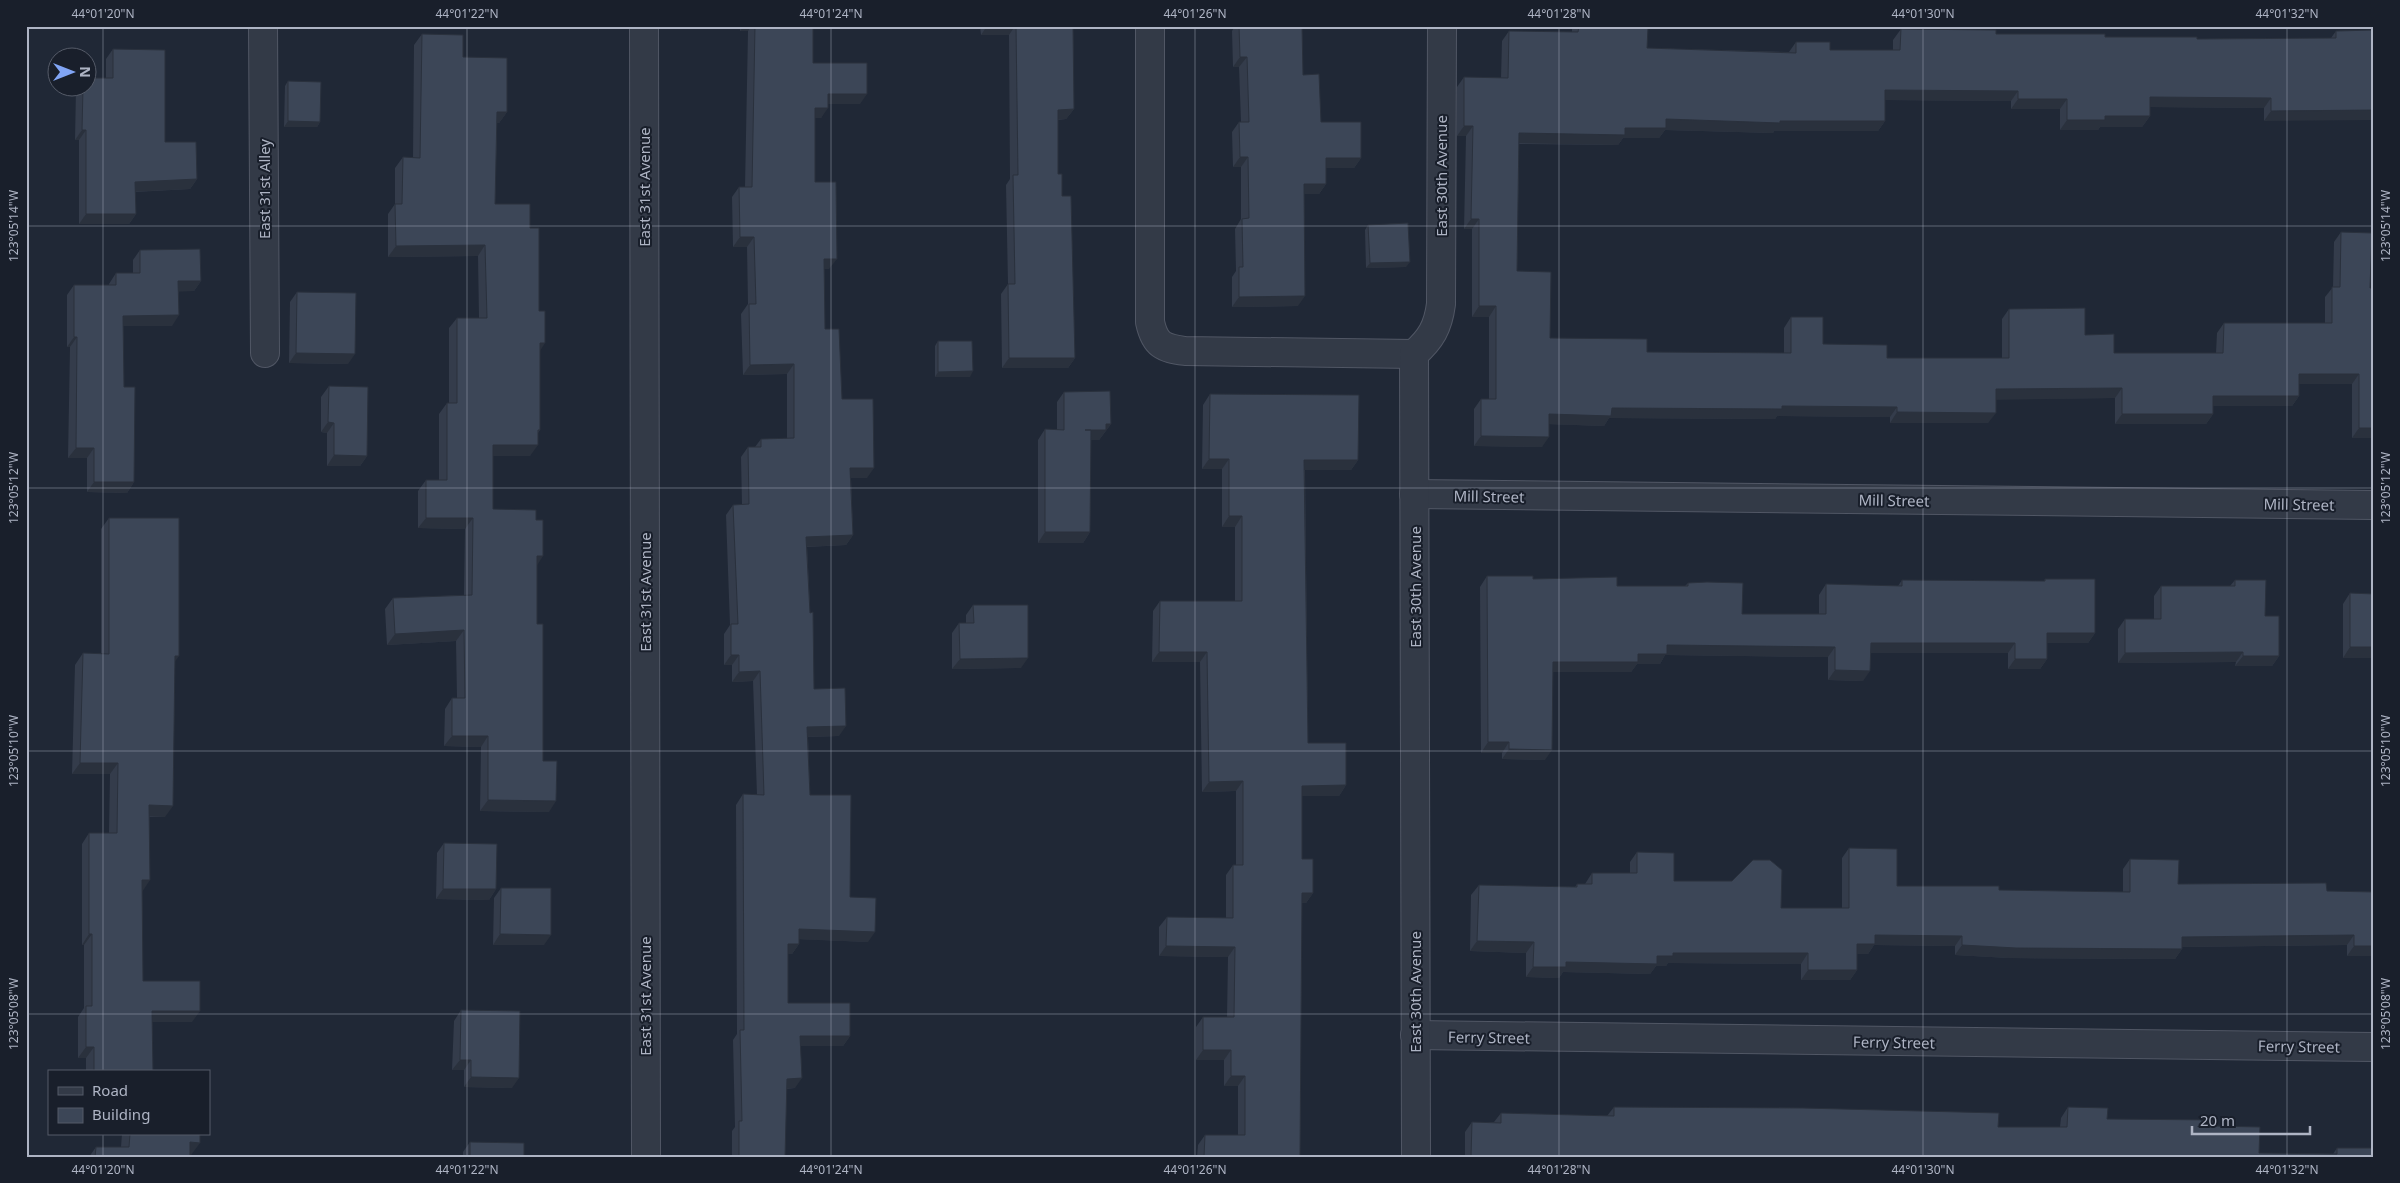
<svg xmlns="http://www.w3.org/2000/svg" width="2400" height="1183" viewBox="0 0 2400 1183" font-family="'Noto Sans',sans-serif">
  <rect width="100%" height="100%" fill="#202836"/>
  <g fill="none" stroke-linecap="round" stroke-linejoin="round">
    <defs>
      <g id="minor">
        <path d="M263,26L265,353"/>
        <path d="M644,26L646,1157"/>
        <path d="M1150,26V322C1155,345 1163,348 1185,351L1414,354"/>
        <path d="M1414,494L2374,505"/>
        <path d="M1415,1035L2374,1047"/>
        <path d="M1416,1157L1414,354C1431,339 1438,327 1441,304L1442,26"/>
      </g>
    </defs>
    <use href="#minor" stroke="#515765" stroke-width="30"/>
    <use href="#minor" stroke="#333a47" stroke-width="28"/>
  </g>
  <g fill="#343c4b">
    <path d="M740,26H813V63L860,104H828L821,118H815V182L829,269H824L825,329L842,399L867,478H851L853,535L846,545L807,547L814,689L839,736L808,737L810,795L868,942L799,939V944L792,954H788V1003L850,1036L843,1046H800L795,1088L786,1089L785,1157H732V1131L735,1127L733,1040L737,1034L736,805L743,794L757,795L753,681L732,682V665H724V634L730,625L726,515L733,505H742L741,457L748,447H755L761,439H787V374L743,375L741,314L748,304L747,247H733L732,197L739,187H745L748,31H740Z"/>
    <path d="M980,26H1073L1074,109L1066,119L1058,120V174L1062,196L1075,358L1068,368H1002L1001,294L1008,284L1006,185L1010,179L1009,35H981Z"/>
    <path d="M1235,26H1302L1303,75L1321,122L1361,158L1354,168H1326V184L1319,194H1304L1298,306L1232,307V277L1236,271L1235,229L1241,219V167H1233L1232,132L1239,122H1241L1239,67H1233L1232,31Z"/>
    <path d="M1572,26H1614V28L1647,48L1789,52L1796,42L1830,50H1893V40L1901,29L1996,34L2197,39L2331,38L2336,31L2374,30L2264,121V108L2150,107V116L2142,127H2100L2098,130H2060V109H2011V101L1885,100V121L1878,131H1774L1773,133L1665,130L1659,138H1623L1618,145L1519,144L1517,271L1550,338L1647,352L1784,353V328L1791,317L1823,344L1887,358H2002V319L2009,309L2085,335L2114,353H2216L2217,333L2224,323H2325V297L2333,287L2334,242L2341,232L2370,288L2374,438H2352V384H2299V396L2292,406H2213V414L2206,424H2115V398L1996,399L1988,423H1890V417L1777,416L1775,419L1609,418L1604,426L1549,424L1542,447L1474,446V409L1481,399H1489V317H1472V229H1464L1466,136H1457V87L1464,77L1501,78L1502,41L1509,31L1572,32Z"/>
    <path d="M422,34L463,57L507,112L499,123H497L495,204L530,228L539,311L540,430L538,433L530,456H493V509L537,565V624L543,761L549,812L480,811L481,747L444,746L445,709L452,698H457L456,641L387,645L385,609L393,598L464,595L465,529L418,528V491L426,480H439V414L447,403H449V328L457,318H479L478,256L388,257V214L395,204V168L403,157L413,158L414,45Z"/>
    <path d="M113,49L165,142L197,179L190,189L135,192L136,214L129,224H79V140H75L76,88H88L106,78V59Z"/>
    <path d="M288,81L320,122L317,127H284L285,86Z"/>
    <path d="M1368,225L1406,267L1366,268L1365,230Z"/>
    <path d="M140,250L201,281L194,291H179L172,326H123L124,387L134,482L127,493L87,492V458H68L70,347H67V295L74,285H109V284L116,273H133V260Z"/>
    <path d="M297,292L348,364L289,363L290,302Z"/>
    <path d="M938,341L970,377H935V346Z"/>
    <path d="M329,386L367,456L360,466H327V433L321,432V397Z"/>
    <path d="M1064,392L1111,424L1099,440H1091L1090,532L1083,543H1038V440L1045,429L1057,430V402Z"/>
    <path d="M1210,394L1358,460L1351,470H1305L1308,743L1346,785L1339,796H1302V859L1313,893L1306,903H1302L1300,1157H1197L1198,1145L1205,1135H1238V1086H1224V1060H1196V1027L1203,1017H1227L1228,957L1159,956V927L1167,917L1226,918V875L1233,865H1236V791L1202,792L1200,662H1152L1153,611L1160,601H1235V527H1222V469H1202L1203,405Z"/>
    <path d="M109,518L175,662L165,817H149L142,891L143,981L192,1022H152L153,1072H86V1058H78V1017L84,1008V945H82V844L89,833H109L110,774H72L75,665L83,653L101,654V529Z"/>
    <path d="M1487,576L1533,579L1617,586H1685L1688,583L1742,614H1819V595L1826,584L1898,586L1902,580L2044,581L2045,579L2095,633L2088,643H2047V659L2040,669H2008V653H1871L1863,681L1828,680V657L1665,655L1660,664H1637L1631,672H1553L1545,760L1502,759V753H1481L1480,587Z"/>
    <path d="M2235,580L2265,616L2279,656L2272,666H2235L2236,662L2118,663V629L2125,619H2154V596L2161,586H2230Z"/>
    <path d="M2350,593L2374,658H2343V604Z"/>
    <path d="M973,605L1021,668L952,669V633L959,623H966V615Z"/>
    <path d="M444,843L496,889L489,900L436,899L437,853Z"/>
    <path d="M1849,848L1897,886L1999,890L2123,892V869L2130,859L2178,884L2327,891L2374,892V956H2347V945L2182,947V949L2175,959L2009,958L1955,955V946L1874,945L1868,954H1857V970L1850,980H1801V964L1668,963L1666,966H1656L1650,974L1563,972L1559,978L1526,977V953L1470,951L1471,895L1479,885L1575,887L1577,884H1585L1592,873H1630V862L1637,852L1674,881L1781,908H1842V858Z"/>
    <path d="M501,888L544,945H493L494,898Z"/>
    <path d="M461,1010L512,1088L464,1087V1070H452L454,1021Z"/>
    <path d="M1614,1107L1998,1127H2060L2061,1118L2068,1107L2107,1119L2214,1126L2259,1153L2333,1154L2337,1148L2374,1157H1465V1132L1472,1122H1494L1501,1113L1607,1116Z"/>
    <path d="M122,1134H200L191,1155H190V1157H89L96,1147H121Z"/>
    <path d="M470,1142L524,1157H463V1152Z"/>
  </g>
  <g fill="#2a313d">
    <path d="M744,26H751L748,31H740Z"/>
    <path d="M987,26H1015L1009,35H981Z"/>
    <path d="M1240,57H1247L1239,67H1233Z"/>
    <path d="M1885,90L2018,91L2011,101L1878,100Z"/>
    <path d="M828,94H867L860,104H821Z"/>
    <path d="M2150,97L2271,98L2264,108L2142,107Z"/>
    <path d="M2018,99H2067L2060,109H2011Z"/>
    <path d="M815,108H828L821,118H808Z"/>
    <path d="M1074,109L1066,119L1051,120L1058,110Z"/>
    <path d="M2374,110V120L2264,121L2271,111Z"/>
    <path d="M497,112H507L499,123H490Z"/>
    <path d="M2105,116H2150L2142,127H2100L2098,130H2060L2067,120Z"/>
    <path d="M1666,119L1780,121H1885L1878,131H1774L1773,133L1665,130L1659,138H1623L1618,145L1512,143L1519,133L1625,128Z"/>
    <path d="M288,121L320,122L317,127H284Z"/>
    <path d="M1464,126H1473L1466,136H1457Z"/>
    <path d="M82,130H86L79,140H75Z"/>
    <path d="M1240,157H1248L1241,167H1233Z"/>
    <path d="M1326,158H1361L1354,168H1319Z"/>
    <path d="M197,179L190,189L128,192L135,182Z"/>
    <path d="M1304,184H1326L1319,194H1296Z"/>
    <path d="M86,214H136L129,224H79Z"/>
    <path d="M1471,219H1479L1472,229H1464Z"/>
    <path d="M740,237H754L747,247H733Z"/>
    <path d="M485,245L478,256L388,257L396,246Z"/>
    <path d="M824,259H837L829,269H817Z"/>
    <path d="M1410,262L1406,267L1366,268L1370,263Z"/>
    <path d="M178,281H201L194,291L171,292Z"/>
    <path d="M1305,296L1298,306L1232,307L1239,297Z"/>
    <path d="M1479,306H1496L1489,317H1472Z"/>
    <path d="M179,315L172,326H116L123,316Z"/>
    <path d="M74,337H77L70,347H67Z"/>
    <path d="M540,343H545L538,354Z"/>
    <path d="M296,353L355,354L348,364L289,363Z"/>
    <path d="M1009,358H1075L1068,368H1002Z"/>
    <path d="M794,364L787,374L743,375L750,365Z"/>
    <path d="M973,371L970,377H935L938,372Z"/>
    <path d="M2299,374H2359L2352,384H2292Z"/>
    <path d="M2122,388L2115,398L1988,400L1996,389Z"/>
    <path d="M2213,396H2299L2292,406H2206Z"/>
    <path d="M1782,406L1897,407L1890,417L1777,416L1775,419L1609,418L1604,426L1542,424L1549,414L1612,408Z"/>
    <path d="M1897,412L1996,413L1988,423H1890Z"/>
    <path d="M2122,414H2213L2206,424H2115Z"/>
    <path d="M328,422L334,423L327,433L321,432Z"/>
    <path d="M1106,424H1111L1099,440H1078L1085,430Z"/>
    <path d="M2359,428H2374V438H2352Z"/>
    <path d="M1481,436L1549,437L1542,447L1474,446Z"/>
    <path d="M493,445H538L530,456H485Z"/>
    <path d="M76,448H94L87,458H68Z"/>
    <path d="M334,455L367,456L360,466H327Z"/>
    <path d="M1209,459H1229L1222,469H1202Z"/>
    <path d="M1304,460H1358L1351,470H1297Z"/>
    <path d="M850,468H874L867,478H843Z"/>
    <path d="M94,482H134L127,493L87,492Z"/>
    <path d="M1229,516H1242L1235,527H1222Z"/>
    <path d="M426,518H473L465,529L418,528Z"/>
    <path d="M1045,532H1090L1083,543H1038Z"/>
    <path d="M853,535L846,545L799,547L806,537Z"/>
    <path d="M537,556H543L536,567Z"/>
    <path d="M464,630L456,641L387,645L395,634Z"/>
    <path d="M2047,633H2095L2088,643H2040Z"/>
    <path d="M1871,643H2015L2008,653H1864Z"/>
    <path d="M1667,645L1835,647L1828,657L1665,655L1660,664H1637L1631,672H1546L1553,662L1638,654Z"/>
    <path d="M2350,647H2374V658H2343Z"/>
    <path d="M1159,652H1207L1200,662H1152Z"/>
    <path d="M2243,652L2236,662L2118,663L2125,653Z"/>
    <path d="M731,655H739L732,665H724Z"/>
    <path d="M175,656H179L171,667Z"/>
    <path d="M2243,656H2279L2272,666H2235Z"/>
    <path d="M1028,658L1021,668L952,669L960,659Z"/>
    <path d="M2015,659H2047L2040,669H2008Z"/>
    <path d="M1835,670L1870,671L1863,681L1828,680Z"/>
    <path d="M760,671L753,681L732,682L739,672Z"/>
    <path d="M846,726L839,736L800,737L807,727Z"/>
    <path d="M452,736H488L481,747L444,746Z"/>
    <path d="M1488,742H1509L1502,753H1481Z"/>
    <path d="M1509,749L1552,750L1545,760L1502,759Z"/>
    <path d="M80,763H118L110,774H72Z"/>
    <path d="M1243,781L1236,791L1202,792L1209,782Z"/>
    <path d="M1346,785L1339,796H1295L1302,786Z"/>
    <path d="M488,800L556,801L549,812L480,811Z"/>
    <path d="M149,805L173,806L165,817L141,816Z"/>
    <path d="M142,880H150L142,892Z"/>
    <path d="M443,889H496L489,900L436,899Z"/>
    <path d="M1302,893H1313L1306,903H1295Z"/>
    <path d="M799,929L875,932L868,942L792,939Z"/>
    <path d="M89,934H92L84,945H82Z"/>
    <path d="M500,934L551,935L544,945H493Z"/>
    <path d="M1875,935L1962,936L1955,946L1874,945L1868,954H1850L1857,944Z"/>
    <path d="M2354,935L2347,945L2175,947L2182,937Z"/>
    <path d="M1477,941L1534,942L1526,953L1470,951Z"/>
    <path d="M788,944H799L792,954H781Z"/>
    <path d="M1962,945L2182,949L2175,959L2009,958L1955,955Z"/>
    <path d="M1166,946L1235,947L1228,957L1159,956Z"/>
    <path d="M2354,946H2374V956H2347Z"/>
    <path d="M1673,953H1808L1801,964L1668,963L1666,966H1656L1650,974L1563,972L1559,978L1526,977L1533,967L1566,962L1657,956Z"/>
    <path d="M1808,970H1857L1850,980H1801Z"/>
    <path d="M152,1011H200L192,1022H145Z"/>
    <path d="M800,1036H850L843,1046H793Z"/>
    <path d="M86,1047H94L86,1058H78Z"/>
    <path d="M1203,1050H1231L1224,1060H1196Z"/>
    <path d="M460,1060H471L464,1070H452Z"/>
    <path d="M1231,1076H1245L1238,1086H1224Z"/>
    <path d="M471,1077L519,1078L512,1088L464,1087Z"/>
    <path d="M802,1078L795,1088L780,1089L787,1079Z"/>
    <path d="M190,1142L200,1143L191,1155L181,1154Z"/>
  </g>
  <g fill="#3c4657" stroke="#2a313d">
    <path d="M755,26H813V63H867V94H828V108H815V182H836L837,259H824L825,329H839L842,399H873L874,468H850L853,535L806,537L810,613L813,612L814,689L845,688L846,726L807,727L810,795H851L850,897L876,898L875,932L799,929V944H788V1003H850V1036H800L802,1078L787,1079L785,1157H739V1121H742L740,1030H744L743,794L764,795L760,671L739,672V655H731V624H738L733,505L749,504L748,447H761V439L794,438V364L750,365L749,304H756L754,237H740L739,187H752Z"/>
    <path d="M1016,26H1073L1074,109L1058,110V174H1062V196H1071L1075,358H1009L1008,284H1015L1013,175H1018Z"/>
    <path d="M1239,26H1302L1303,75L1319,74L1321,122H1361V158H1326V184H1304L1305,296L1239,297V267H1243L1242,219L1249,218L1248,157H1240L1239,122H1249L1247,57H1240Z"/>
    <path d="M1579,26H1614V28H1648L1647,48L1796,53V42H1830V50H1900L1901,29L1996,30V34H2105V37H2197V39L2336,38V31L2374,30V110L2271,111V98L2150,97V116H2105V120H2067V99H2018V91L1885,90V121H1780V123L1666,119V128H1625V135L1519,133L1517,271L1551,272L1550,338L1647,339V352L1791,353V317H1823V344L1887,345V358H2009V309L2085,308V335L2114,334V353H2223L2224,323H2332V287H2340L2341,232L2372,233L2370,288H2372V343H2374V428H2359V374H2299V396H2213V414H2122V388L1996,389V413L1897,412V407L1782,406V409L1612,408L1611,416L1549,414V437L1481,436V399H1496V306H1479V219H1471L1473,126H1464V77L1508,78L1509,31L1578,32Z"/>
    <path d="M422,34L463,35V57L507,58V112H497L495,204H530V228H539V311H545V343H540V430H538V445H493V509L536,510V520H543V556H537V624H543V761H557L556,801L488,800V736H452V698H465L464,630L395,634L393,598L472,595L473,518H426V480H447V403H457V318H487L485,245L396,246L395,204H402L403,157L420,158Z"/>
    <path d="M113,49L165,50V142H196L197,179L135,182L136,214H86V130H82L83,88H88V78H113Z"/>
    <path d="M288,81L321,82L320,122L288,121Z"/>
    <path d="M1408,223L1410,262L1370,263L1368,225Z"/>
    <path d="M200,249L201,281H178L179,315L123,316L124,387H135L134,482H94V448H76L77,337H74V285H116V273H140V250Z"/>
    <path d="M297,292L356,293L355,354L296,353Z"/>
    <path d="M938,341H972L973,371L938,372Z"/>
    <path d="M329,386L368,387L367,456L334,455V423L328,422Z"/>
    <path d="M1110,391L1111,424H1106V430H1085H1091L1090,532H1045V429L1064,430V392Z"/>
    <path d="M1210,394L1359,395L1358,460H1304L1308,743H1346V785L1302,786V859H1313V893H1302L1300,1157H1204L1205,1135H1245V1076H1231V1050H1203V1017H1234L1235,947L1166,946L1167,917L1233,918V865H1243V781L1209,782L1207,652H1159L1160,601H1242V516H1229V459H1209Z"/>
    <path d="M109,518H179V656H175L173,806L149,805L150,880H142L143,981H200V1011H152L153,1072H94V1047H86V1006H92V934H89V833H117L118,763H80L83,653L109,654Z"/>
    <path d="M1487,576H1533V579L1617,577V586H1688V583L1707,582L1743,583L1742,614H1826V584L1902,586V580L2045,581V579H2095V633H2047V659H2015V643H1871L1870,671L1835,670V647L1667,645V654H1638V662H1553L1552,750L1509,749V742H1488Z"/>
    <path d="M2235,580H2266L2265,616H2279V656H2243V652L2125,653V619H2161V586H2235Z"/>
    <path d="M2350,593L2374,594V647H2350Z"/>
    <path d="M973,605H1028V658L960,659L959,623H974Z"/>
    <path d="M444,843L497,844L496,889H443Z"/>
    <path d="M1849,848L1897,849V886H1999V890L2130,892V859L2179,860L2178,884L2326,883L2327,891L2374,892V946H2354V935L2182,937V949L2016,948L1962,945V936L1875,935V944H1857V970H1808V953H1673V956H1657V964L1566,962V967H1533L1534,942L1477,941L1479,885L1577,887V884H1592V873H1637V852L1674,853V881H1732L1753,860H1770L1782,870L1781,908H1849Z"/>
    <path d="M501,888H551V935L500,934Z"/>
    <path d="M461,1010L520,1011L519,1078L471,1077V1060H460Z"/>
    <path d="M1614,1107L1803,1108L1999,1113L1998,1127H2067L2068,1107L2108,1108L2107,1119L2214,1120V1126L2260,1127L2259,1153L2337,1154V1148H2374V1157H1471L1472,1122L1501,1123V1113L1614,1116Z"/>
    <path d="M130,1134H200V1143L190,1142V1157H95L96,1147H129Z"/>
    <path d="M470,1142L524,1143V1157H470Z"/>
  </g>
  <path fill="none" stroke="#aeb4c4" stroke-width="1" stroke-opacity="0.45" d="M103,26V1072M467,26V1157M831,26V1157M1195,26V1157M1559,26V1157M1923,26V1157M2287,26V1157M26,226H2374M26,488H2374M26,751H2374M26,1014H2374M103,1134V1157"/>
  <g text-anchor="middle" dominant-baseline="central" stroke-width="4" stroke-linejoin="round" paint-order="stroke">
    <g font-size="15" fill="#aeb4c4" stroke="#191f2b">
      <text transform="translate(1441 176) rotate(-90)">East 30th Avenue</text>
      <text transform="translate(644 187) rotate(-90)">East 31st Avenue</text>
      <text transform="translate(264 189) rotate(-90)">East 31st Alley</text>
      <text transform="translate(1489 496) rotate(1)">Mill Street</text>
      <text transform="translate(1894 500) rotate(1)">Mill Street</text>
      <text transform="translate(2299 504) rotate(1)">Mill Street</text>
      <text transform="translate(1415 587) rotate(-90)">East 30th Avenue</text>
      <text transform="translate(645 592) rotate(-90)">East 31st Avenue</text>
      <text transform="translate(1415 992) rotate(-90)">East 30th Avenue</text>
      <text transform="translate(645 996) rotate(-90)">East 31st Avenue</text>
      <text transform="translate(1489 1037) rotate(1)">Ferry Street</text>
      <text transform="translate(1894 1042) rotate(1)">Ferry Street</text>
      <text transform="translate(2299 1046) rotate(1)">Ferry Street</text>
    </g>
  </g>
  <rect width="2400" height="1183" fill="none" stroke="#191f2b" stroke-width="55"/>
  <rect x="48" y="1070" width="162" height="65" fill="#191f2b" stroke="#555b68"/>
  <rect x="58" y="1087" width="25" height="8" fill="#333a47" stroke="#555b68"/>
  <text x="92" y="1096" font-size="15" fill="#aeb4c4">Road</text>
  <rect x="58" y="1108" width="25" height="15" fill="#3c4657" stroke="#555b68"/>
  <text x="92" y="1120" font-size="15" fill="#aeb4c4">Building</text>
  <g transform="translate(72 72) rotate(90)"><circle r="24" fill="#191f2b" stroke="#555b68"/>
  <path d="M0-4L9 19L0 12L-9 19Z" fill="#81a5f5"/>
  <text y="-8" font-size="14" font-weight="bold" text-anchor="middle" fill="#aeb4c4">N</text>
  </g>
  <path d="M2192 1126v8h118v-8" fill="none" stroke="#aeb4c4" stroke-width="2.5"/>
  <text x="2200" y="1126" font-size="15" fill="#aeb4c4" stroke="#191f2b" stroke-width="4" paint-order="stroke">20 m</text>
  <rect x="28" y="28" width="2344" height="1128" fill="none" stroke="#aeb4c4" stroke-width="2"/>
  <g font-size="12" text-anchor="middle" fill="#aeb4c4">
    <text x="103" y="18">44°01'20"N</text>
    <text x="467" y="18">44°01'22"N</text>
    <text x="831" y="18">44°01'24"N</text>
    <text x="1195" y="18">44°01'26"N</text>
    <text x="1559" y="18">44°01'28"N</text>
    <text x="1923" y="18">44°01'30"N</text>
    <text x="2287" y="18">44°01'32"N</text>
    <text transform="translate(2386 226) rotate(-90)" y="4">123°05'14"W</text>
    <text transform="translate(14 226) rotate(-90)" y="4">123°05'14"W</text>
    <text transform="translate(2386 488) rotate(-90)" y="4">123°05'12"W</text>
    <text transform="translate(14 488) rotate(-90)" y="4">123°05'12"W</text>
    <text transform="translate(2386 751) rotate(-90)" y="4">123°05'10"W</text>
    <text transform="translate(14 751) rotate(-90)" y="4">123°05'10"W</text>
    <text transform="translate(2386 1014) rotate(-90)" y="4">123°05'08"W</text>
    <text transform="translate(14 1014) rotate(-90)" y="4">123°05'08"W</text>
    <text x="103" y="1174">44°01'20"N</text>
    <text x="467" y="1174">44°01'22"N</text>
    <text x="831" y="1174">44°01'24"N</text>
    <text x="1195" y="1174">44°01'26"N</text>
    <text x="1559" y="1174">44°01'28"N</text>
    <text x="1923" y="1174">44°01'30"N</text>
    <text x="2287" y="1174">44°01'32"N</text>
  </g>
</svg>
